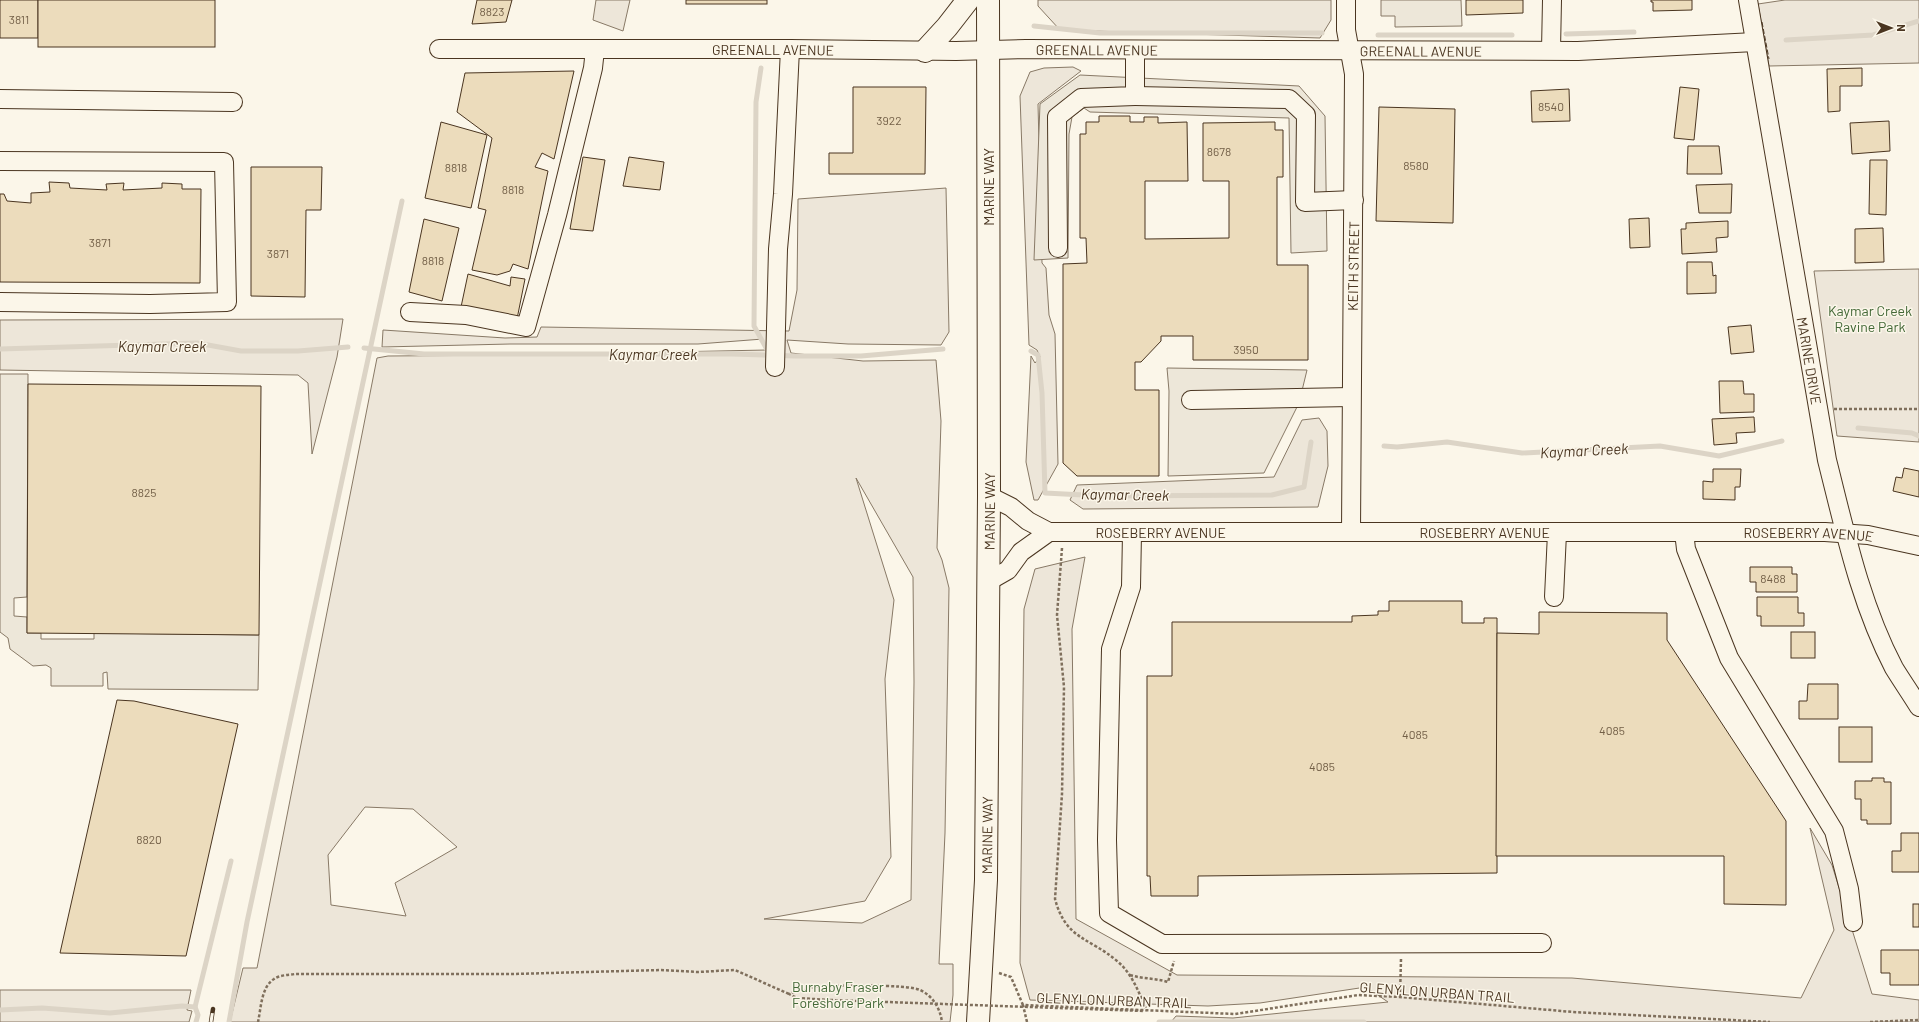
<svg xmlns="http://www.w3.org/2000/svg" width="1919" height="1022" viewBox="0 0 1919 1022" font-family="Barlow,sans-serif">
  <rect width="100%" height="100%" fill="#fbf6e9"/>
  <g fill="#ede6d9" stroke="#887966" fill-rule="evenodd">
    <path d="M596,0H630L623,31L593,20Z"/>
    <path d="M1038,0H1331V20L1320,38L1060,30L1038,6Z"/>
    <path d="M1785,0H1919V63L1769,66L1758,4Z"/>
    <path d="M1073,67L1081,71L1038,104L1042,263L1046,268L1049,315L1055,334L1058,464L1038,500H1034L1026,462L1031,356L1035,363L1040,357L1037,350L1029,345L1020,96L1030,72L1044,68Z"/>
    <path d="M946,188L949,332L941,345L848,344L787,340L791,353L863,361L936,360L941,421L937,548L942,560L949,588L945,833L939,964H953V995L950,1022H230L243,968H257L377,358L388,356L521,355L767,350L763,339L698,344H510L382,347L383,330L505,338L537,337L541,327L789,331L797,290L798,199ZM856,478L913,577L914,682L911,900L862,923L764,919L865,901L891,857L885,679L894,600ZM365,807L413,809L457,847L395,883L406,916L331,905L328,855Z"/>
    <path d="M1919,269V442L1837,436L1814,271Z"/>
    <path d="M343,319L337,357L312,454L308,383L298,375L0,370V320Z"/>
    <path d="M1319,418L1327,431L1328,466L1318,507L1083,509L1070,500L1077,485L1274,477L1302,420Z"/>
    <path d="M1085,557L1072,629L1076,919L1177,975L1572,978L1801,998L1834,930L1810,828L1832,865L1872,994L1919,1000V1022H1171L1176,1016L1233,1018L1388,1002L1366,987L1260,1003L1208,1006L1030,1000L1020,963L1024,609L1035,569Z"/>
    <path d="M0,990H191L187,1010L192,1011L189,1022H0Z"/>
  </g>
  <g fill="#ede7d9" stroke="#887966">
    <path d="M1381,0H1461L1462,26L1395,27V16H1381Z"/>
    <path d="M1080,75L1299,86L1325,116L1327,251L1291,253L1289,118L1090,112L1084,108L1072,117L1069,134L1068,258L1034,260L1040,104Z"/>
    <path d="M1167,368L1307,370L1299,403L1264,473L1168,476L1169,391Z"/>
    <path d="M0,374H28L27,597L14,598V616L27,617V633H41V639H94V633L259,635L258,690L108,689L107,672L103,673V686H51V668L46,665L33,666L10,649L8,638L0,632Z"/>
  </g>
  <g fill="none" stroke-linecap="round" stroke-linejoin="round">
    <g stroke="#dcd4c6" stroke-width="5">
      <path d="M1034,26L1100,33H1322"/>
      <path d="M1566,34L1634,32"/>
      <path d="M1378,35H1512"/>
      <path d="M1786,40L1873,35L1919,21"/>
      <path d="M761,68L756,102L754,326L770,355"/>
      <path d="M364,348L424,354H732L795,356H861L943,349"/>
      <path d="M0,349L197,343L241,351H298L348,347"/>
      <path d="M1031,351L1038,355L1042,393L1045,493L1103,496L1272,495L1304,487L1311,442"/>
      <path d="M1858,428L1912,433L1919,436"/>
      <path d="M1384,446L1397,447L1447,442L1522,453L1660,446L1719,456L1782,441"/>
      <path d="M195,1007L231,861"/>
      <path d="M0,1010L42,1008L110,1013L182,1006L195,1007L198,1015L196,1022"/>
      <path d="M229,1022L247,922L402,201"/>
      <path d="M1159,1022H1364"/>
    </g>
  </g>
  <g fill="#ecdcbc" stroke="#4a3520">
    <rect x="0" y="0" width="38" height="38"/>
    <rect x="38" y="0" width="177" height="47"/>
    <path d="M477,0H512L506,22L472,24Z"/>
    <rect x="686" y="0" width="81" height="4"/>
    <path d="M1466,0H1523V13L1466,15Z"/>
    <path d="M1651,0H1692V10L1653,11V2H1651Z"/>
    <path d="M1862,68V86H1840V111L1828,112L1827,69Z"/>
    <path d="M574,71L554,159L542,153L535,167L548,171L528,269L513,264L510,271L497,275L472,270L486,210L478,208L492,138L457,112L465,73Z"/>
    <path d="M853,87H926L925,174H829V153H853Z"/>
    <path d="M1680,87L1699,89L1694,140L1674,138Z"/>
    <path d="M1569,89L1570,121L1532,122L1531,91Z"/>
    <path d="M1379,107L1455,109L1453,223L1376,221Z"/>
    <path d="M1099,116H1130V122H1144V117H1158V123L1187,122L1188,181H1145V239L1229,238V181H1203V123L1275,122V130H1283V177H1277V265H1308V360H1193V336H1161V341L1141,362H1135V390H1159V476H1077L1063,463V264L1087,263L1086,238H1080V134H1086V122H1099Z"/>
    <path d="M1889,121L1890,151L1852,154L1850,123Z"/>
    <path d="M441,122L487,135L471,208L425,198Z"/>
    <path d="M1688,146H1719L1722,174H1687Z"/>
    <path d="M583,157L605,160L593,231L570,229Z"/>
    <path d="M629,157L664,162L660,190L623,186Z"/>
    <path d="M1870,160H1887L1886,215L1869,214Z"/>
    <path d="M251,167H322L321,210H306L305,297L251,296Z"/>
    <path d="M49,182L69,183L70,188L107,190L106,184L124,183L123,190L162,188V183L182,184V189H201L200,283L0,282V194H4L7,201L31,203V193L50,192Z"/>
    <path d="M1732,184L1731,213H1699L1696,185Z"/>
    <path d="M1649,218L1650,247L1630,248L1629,219Z"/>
    <path d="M424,219L459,228L442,301L409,292Z"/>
    <path d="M1728,221V237L1716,238L1717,252L1682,254L1681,229H1686V223Z"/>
    <path d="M1883,228L1884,262L1855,263V229Z"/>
    <path d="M1687,262H1712L1713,276L1716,275V293L1687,294Z"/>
    <path d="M468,274L510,286L511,277L525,279L517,319L461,307Z"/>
    <path d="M1751,325L1754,352L1731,354L1728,327Z"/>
    <path d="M1719,381H1743L1744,394H1754V412L1720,413Z"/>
    <path d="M28,384L261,386L259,635L27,633Z"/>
    <path d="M1754,417L1755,432L1736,433L1737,443L1714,445L1712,419Z"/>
    <path d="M1904,468L1919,471V497L1893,491L1896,477L1902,478Z"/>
    <path d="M1713,469H1741L1740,487H1735V500L1703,499V481L1713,482Z"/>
    <path d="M1750,567H1792V574H1797V592H1756V582H1750Z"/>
    <path d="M1757,597H1798V613H1804V626H1761V616H1757Z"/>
    <path d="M1389,601H1462V623H1484V618H1497V873L1198,876V896H1151L1150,876H1147V676H1172V622H1352V616L1378,615V611H1389Z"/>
    <path d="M1539,612L1667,613V640L1786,821V905L1724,904V856H1496L1497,633L1539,634Z"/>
    <rect x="1791" y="632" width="24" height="26"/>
    <path d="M1808,684H1838V719H1799V701H1807Z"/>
    <path d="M117,700L134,701L238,724L186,956L60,953Z"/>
    <rect x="1839" y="727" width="33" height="35"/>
    <path d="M1872,778H1884V782H1891V824H1867V820H1861V799H1855V781H1872Z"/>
    <path d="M1901,833H1919V872H1892V851H1901Z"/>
    <rect x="1913" y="904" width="6" height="23"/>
    <path d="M1881,950H1919V985H1890V973H1881Z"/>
  </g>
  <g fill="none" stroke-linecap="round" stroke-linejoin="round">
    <defs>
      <g id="minor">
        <path d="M1346,0V30L1354,74L1351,532"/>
        <path id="s1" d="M1748,0L1827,460C1845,531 1860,603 1894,668C1902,681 1911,694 1919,707"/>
        <path id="s2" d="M439,49H790L956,51L1026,49L1578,51L1755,42"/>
        <path d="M1551,50L1552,0"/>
        <path d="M1135,96L1289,99L1306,115L1305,202L1354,200"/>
        <path d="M0,99L233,102"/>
        <path d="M0,161L224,162L227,302L150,304L0,302"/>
        <path d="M1058,248L1057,117L1081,98L1135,96V50"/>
        <path d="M410,312L466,315L526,327L557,215L593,68L595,49"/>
        <path d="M775,367L778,249L783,194L790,49"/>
        <path d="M1191,400L1351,397"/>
        <path id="s3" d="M989,496L1011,507L1028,521L1049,532H1825L1868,535L1919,546"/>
        <path d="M1684,532L1686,549L1729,658L1834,831L1849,889L1853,922"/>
        <path d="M1132,533L1131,587L1111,649L1107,840L1109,913L1162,944L1542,943"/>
        <path d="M987,582L1008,570L1021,552L1049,532"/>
        <path d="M1554,597L1557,533"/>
      </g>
      <g id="major">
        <path d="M925,51L947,27L968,0"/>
        <path id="s4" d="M978,1022L986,880L989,496L988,0"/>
      </g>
    </defs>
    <use href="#minor" stroke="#4a3520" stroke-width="20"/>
    <use href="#major" stroke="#4a3520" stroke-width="24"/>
    <g stroke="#7f6f5c" stroke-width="2.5" stroke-dasharray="3 2" stroke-linecap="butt">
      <path d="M1834,409H1919"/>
      <path d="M1062,548L1057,615L1064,687L1062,794L1055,899C1066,940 1089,937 1117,961C1132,973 1139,993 1147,1011"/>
      <path d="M999,973L1011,977L1023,1005"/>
      <path d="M1130,975C1143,979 1155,978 1168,982L1174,961"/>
      <path d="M1400,997L1401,959"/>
      <path d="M830,1000L797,998L789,994C797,991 805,988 813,987C829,985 908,984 920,990C933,996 940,1008 942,1022"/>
      <path d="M258,1022C261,1009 261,987 274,979C279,975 289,975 295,974H513L661,970L698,972L735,970L789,994"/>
      <path d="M1027,1022L1023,1005L1235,1014L1358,995L1400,997L1573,1012L1770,1022"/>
      <path d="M1870,1022L1919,1020"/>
    </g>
    <use href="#minor" stroke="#fbf6e9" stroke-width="18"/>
    <use href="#major" stroke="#fbf6e9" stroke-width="22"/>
    <defs>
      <path id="rail" d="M211,1022L213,1009"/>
    </defs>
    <use href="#rail" stroke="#4a3520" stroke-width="4.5"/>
    <use href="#rail" stroke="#fbf6e9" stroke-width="3" stroke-dasharray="9" stroke-linecap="butt"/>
    <path stroke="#7f6f5c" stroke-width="2.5" stroke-dasharray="3 2" stroke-linecap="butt" d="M830,1000L1144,1011"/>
    <path stroke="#4a3520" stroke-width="1" stroke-dasharray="5 2" stroke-linecap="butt" d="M1762,22L1769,59"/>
  </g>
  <g text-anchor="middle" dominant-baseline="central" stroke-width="3" stroke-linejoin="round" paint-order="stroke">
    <g font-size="12" fill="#725f47">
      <text x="492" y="11">8823</text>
      <text x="19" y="19">3811</text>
      <text x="1551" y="106">8540</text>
      <text x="889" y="120">3922</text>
      <text x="1219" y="151">8678</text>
      <text x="1416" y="165">8580</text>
      <text x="456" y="167">8818</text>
      <text x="513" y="189">8818</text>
      <text x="100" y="242">3871</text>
      <text x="278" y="253">3871</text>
      <text x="433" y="260">8818</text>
      <text x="1246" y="349">3950</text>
      <text x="144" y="492">8825</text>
      <text x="1773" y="578">8488</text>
      <text x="1612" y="730">4085</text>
      <text x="1415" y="734">4085</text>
      <text x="1322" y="766">4085</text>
      <text x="149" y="839">8820</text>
    </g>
    <g font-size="14" fill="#4a3520" stroke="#fbf6e9">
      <text stroke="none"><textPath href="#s2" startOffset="334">GREENALL AVENUE</textPath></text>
      <text stroke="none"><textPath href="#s2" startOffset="658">GREENALL AVENUE</textPath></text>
      <text stroke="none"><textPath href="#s2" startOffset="982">GREENALL AVENUE</textPath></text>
      <text transform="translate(988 187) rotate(-90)">MARINE WAY</text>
      <text transform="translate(1353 266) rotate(-89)">KEITH STREET</text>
      <text stroke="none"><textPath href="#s1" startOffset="366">MARINE DRIVE</textPath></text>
      <text stroke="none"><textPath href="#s4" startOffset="511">MARINE WAY</textPath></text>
      <text stroke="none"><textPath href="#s3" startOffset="182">ROSEBERRY AVENUE</textPath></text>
      <text stroke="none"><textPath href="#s3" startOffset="506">ROSEBERRY AVENUE</textPath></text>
      <text stroke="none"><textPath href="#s3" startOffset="830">ROSEBERRY AVENUE</textPath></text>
      <text stroke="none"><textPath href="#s4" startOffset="187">MARINE WAY</textPath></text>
      <text transform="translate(1437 992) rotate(4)">GLENYLON URBAN TRAIL</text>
      <text transform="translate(1114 1000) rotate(2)">GLENYLON URBAN TRAIL</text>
    </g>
    <g font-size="14" fill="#436837" stroke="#fbf6e9">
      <text x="1870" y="310">Kaymar Creek<tspan x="1870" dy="16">Ravine Park</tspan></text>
      <text x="838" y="986">Burnaby Fraser<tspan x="838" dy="16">Foreshore Park</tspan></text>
    </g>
    <g font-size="15" font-style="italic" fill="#4a3520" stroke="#fbf6e9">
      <text x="162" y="346">Kaymar Creek</text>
      <text x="653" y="354">Kaymar Creek</text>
      <text transform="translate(1584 450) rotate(-3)">Kaymar Creek</text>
      <text transform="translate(1125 494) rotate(1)">Kaymar Creek</text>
    </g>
  </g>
  <g transform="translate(1891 28) rotate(90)" stroke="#fbf6e9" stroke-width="3" paint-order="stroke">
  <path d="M0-3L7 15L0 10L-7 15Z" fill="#4a3520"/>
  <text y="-6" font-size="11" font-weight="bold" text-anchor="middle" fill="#4a3520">N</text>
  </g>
</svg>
